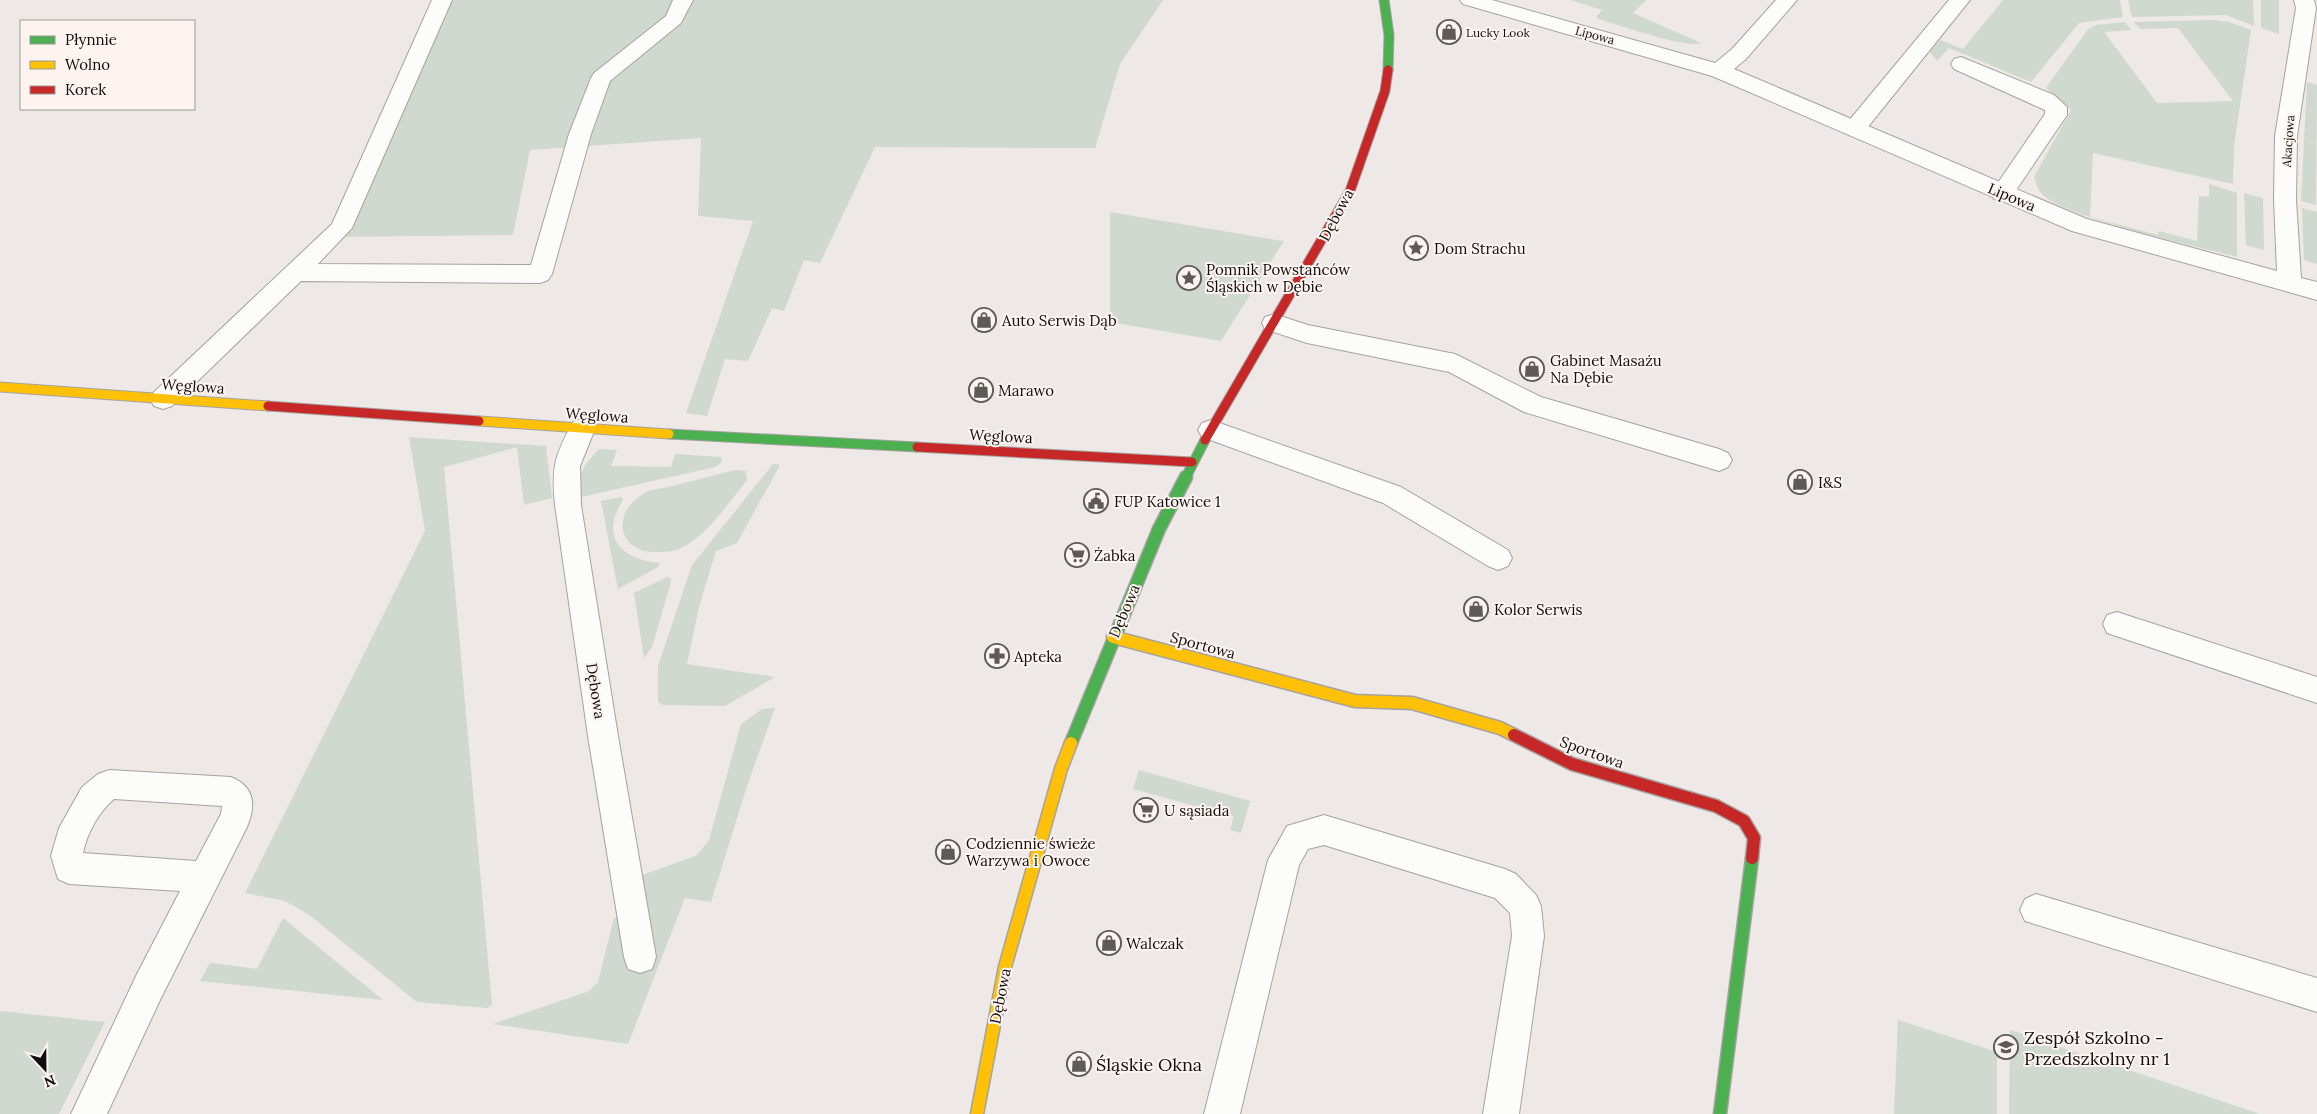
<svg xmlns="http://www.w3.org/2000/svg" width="2317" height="1114" viewBox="0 0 2317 1114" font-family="Lora,serif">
  <rect width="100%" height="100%" fill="#eee8e6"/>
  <g fill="#cfd9d0">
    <path d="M435,0H1163L1120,64L1095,148L875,147L820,263L804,260L784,311L772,308L748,361L725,359L707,416L686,413L753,221L698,216L701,138L530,150L513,235L328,237Z"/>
    <path d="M1570,0H1646L1633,13L1701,43C1687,49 1615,24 1596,18L1602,10Z"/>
    <path d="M2003,0H2120L2123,17L2079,23L2031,82L1949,48L1937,61L1930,52L1940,40L1963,49Z"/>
    <path d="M2128,0H2253L2254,26L2226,15L2132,17Z"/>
    <path d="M2261,0H2279V34L2261,28Z"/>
    <path d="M2214,20L2229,22L2251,30L2234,146L2233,184L2093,153L2090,217L2158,235L2159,231L2197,241L2199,196L2209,197V184L2237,193V257C2201,247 2059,217 2040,192C2037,188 2036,182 2034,177L2071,110L2046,88L2088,29L2096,25L2125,22L2131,30L2104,32L2157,103L2233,101L2178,28L2140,29L2134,22Z"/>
    <path d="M2307,82L2317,85L2316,205L2301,201Z"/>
    <path d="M2244,193L2263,198L2264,250L2246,245Z"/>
    <path d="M2302,208L2317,212V264L2304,260Z"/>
    <path d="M1110,212L1282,241H1284L1221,341L1110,322Z"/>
    <path d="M409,437L546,446L552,498L524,505L517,447L444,467L492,1005L487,1008L417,1002L308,914L285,901L245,893L425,531Z"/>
    <path d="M599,449L617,450L611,466L671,467L675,454L721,457L722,462L715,467L581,497C576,474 584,465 599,449Z"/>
    <path d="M773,464L780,465L737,543L716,551L699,607L687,664L775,677L725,706L663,705L658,702V666L692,565Z"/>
    <path d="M735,470L746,471L747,480C728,503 709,534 681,548C675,551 666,552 659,552C618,554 610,514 643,494C649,489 661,489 668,487C691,481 713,476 735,470Z"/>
    <path d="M621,497L623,500C599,536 621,560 660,563L658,567L618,589L601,501Z"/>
    <path d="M667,577L671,579L670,585L652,647L644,658L634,593Z"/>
    <path d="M775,708L747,786L711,902L685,898L628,1044L493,1024L589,991L598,982L614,918L618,917L639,876L696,856L709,840L741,724L762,709Z"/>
    <path d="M1139,770L1250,801L1241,833L1230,830L1234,817L1133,789Z"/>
    <path d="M283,918L383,1000L200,981L210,963L257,969Z"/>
    <path d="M0,1011L105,1022L59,1114H0Z"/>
    <path d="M1898,1020L1997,1052V1114H1894Z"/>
    <path d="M2010,1030L2260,1114H2009Z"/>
  </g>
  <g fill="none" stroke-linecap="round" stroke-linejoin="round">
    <defs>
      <g id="lane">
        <path d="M432,0H452L352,228L318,264L531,265L569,134L591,78L594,73L666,16L673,0H693L681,23L610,81L591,134L552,274L548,280L540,283L301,281L172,406L163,409L154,406L150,399L154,392L332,224Z"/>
        <path d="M1949,0H1970L1863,133L1855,135L1847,133L1844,128L1847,123Z"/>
        <path d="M1961,57L2054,95L2067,107V115L2010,199L2002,201L1994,199L1991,193L2045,114V110L1954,69L1951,64L1954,59Z"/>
        <path d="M1274,314L1308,325L1455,354L1541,397L1719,449L1728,453L1732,460L1728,467L1719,471L1524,412L1449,372L1307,343L1265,329L1262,323L1265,317Z"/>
        <path d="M582,419L591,422L595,429L580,466L581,505L618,736L656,957L652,969L640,973L628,969L624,957L588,736L555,505C551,467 555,455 573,422Z"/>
        <path d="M1211,420L1401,487L1508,550L1512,558L1508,566L1498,570L1488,566L1383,503L1202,437L1198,430L1202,423Z"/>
        <path d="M2117,612L2317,677V703L2107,633L2103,624L2107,615Z"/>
        <path d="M109,770L231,777C255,787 256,805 247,827L161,998L107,1114H71L137,974L180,891L69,884L58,879L51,856L59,828L82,787L98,774ZM114,799L222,806L221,814L196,861L83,853C87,833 99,812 114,799Z"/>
        <path d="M2036,894L2317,978V1012L2025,921L2020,910L2025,899Z"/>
      </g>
      <g id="street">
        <path d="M1460,0H1492L1715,63L1732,49L1776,0H1797L1746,59L1734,69L2087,219L2277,271L2274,200L2275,136L2296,8L2294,0H2314L2316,8L2297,136L2296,200L2301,278L2317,282V300L2072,231L1712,76L1463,4Z"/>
        <path d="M1324,815L1505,869L1516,874L1536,895L1541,906L1544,936L1519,1114H1483L1512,936L1510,913L1495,898L1324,845L1308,849L1299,865L1240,1114H1204L1268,860L1287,826Z"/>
      </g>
      <g id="fast-far1">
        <path d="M1384,0L1389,35L1388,70"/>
        <path d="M669,434L917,447"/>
        <path d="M1185,479L1205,440"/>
      </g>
      <g id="fast">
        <path d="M1071,743L1159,529L1186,477"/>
        <path d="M1720,1114L1752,858"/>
      </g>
      <g id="slow-far1">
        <path d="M0,387L268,406"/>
        <path d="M479,421L669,434"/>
      </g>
      <g id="slow">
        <path d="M1113,637L1355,701L1412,703L1500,728L1514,735"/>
        <path d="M977,1114L1005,967L1061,769L1071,743"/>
      </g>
      <g id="jam-far1">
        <path d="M268,406L479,421"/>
        <path d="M1205,440L1350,191L1385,91L1388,70"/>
        <path d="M917,447L1192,462"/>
      </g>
      <path id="jam" d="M1514,735L1572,764L1716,806L1744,821L1754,838L1752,858"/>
    </defs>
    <use href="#lane" stroke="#a6a2a1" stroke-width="2"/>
    <use href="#street" stroke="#a6a2a1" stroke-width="2"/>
    <use href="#fast-far1" stroke="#a6a2a1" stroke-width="11"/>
    <use href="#fast" stroke="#a6a2a1" stroke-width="15"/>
    <use href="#slow-far1" stroke="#a6a2a1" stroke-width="11"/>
    <use href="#slow" stroke="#a6a2a1" stroke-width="15"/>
    <use href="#jam-far1" stroke="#a6a2a1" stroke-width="11"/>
    <use href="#jam" stroke="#a6a2a1" stroke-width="15"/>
    <use href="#lane" fill="#fcfcfb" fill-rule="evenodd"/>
    <use href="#street" fill="#fcfcfb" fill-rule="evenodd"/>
    <use href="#fast-far1" stroke="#4caf50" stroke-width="9"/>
    <use href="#fast" stroke="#4caf50" stroke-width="12"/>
    <use href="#slow-far1" stroke="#ffc107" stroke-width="9"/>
    <use href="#slow" stroke="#ffc107" stroke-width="12"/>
    <use href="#jam-far1" stroke="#c62828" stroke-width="9"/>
    <use href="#jam" stroke="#c62828" stroke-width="12"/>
  </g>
  <defs>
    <symbol id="shop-ring" viewBox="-11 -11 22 22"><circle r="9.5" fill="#fdf4f0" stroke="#5e5a58" stroke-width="1.5"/><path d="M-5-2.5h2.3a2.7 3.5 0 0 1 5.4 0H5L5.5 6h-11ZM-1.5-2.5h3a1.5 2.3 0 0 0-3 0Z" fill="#5e5a58"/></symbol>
    <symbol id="sight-ring" viewBox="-11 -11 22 22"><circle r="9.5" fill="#fdf4f0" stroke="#5e5a58" stroke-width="1.5"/><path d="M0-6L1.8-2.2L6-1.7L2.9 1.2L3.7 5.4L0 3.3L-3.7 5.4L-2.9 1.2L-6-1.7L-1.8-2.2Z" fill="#5e5a58"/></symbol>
    <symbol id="civic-ring" viewBox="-11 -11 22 22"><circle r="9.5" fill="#fdf4f0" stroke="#5e5a58" stroke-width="1.5"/><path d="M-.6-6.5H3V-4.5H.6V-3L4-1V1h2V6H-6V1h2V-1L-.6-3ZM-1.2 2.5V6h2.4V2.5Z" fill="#5e5a58"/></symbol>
    <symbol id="supermarket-ring" viewBox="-11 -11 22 22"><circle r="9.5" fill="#fdf4f0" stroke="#5e5a58" stroke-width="1.5"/><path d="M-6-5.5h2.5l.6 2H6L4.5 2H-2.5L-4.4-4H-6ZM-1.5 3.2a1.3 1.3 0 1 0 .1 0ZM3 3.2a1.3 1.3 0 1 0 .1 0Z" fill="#5e5a58"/></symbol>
    <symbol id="pharmacy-ring" viewBox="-11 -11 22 22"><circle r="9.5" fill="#fdf4f0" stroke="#5e5a58" stroke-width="1.5"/><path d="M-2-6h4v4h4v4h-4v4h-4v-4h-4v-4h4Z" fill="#5e5a58"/></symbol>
    <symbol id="school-ring" viewBox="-11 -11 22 22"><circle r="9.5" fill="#fdf4f0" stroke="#5e5a58" stroke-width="1.5"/><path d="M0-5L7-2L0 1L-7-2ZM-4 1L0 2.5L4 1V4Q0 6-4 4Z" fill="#5e5a58"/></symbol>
  </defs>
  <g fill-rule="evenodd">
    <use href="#shop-ring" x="1435" y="18" width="28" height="28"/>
    <use href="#sight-ring" x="1402" y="234" width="28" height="28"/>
    <use href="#sight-ring" x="1175" y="264" width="28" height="28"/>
    <use href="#shop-ring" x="970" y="306" width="28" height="28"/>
    <use href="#shop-ring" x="1518" y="355" width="28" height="28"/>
    <use href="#shop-ring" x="967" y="376" width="28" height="28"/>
    <use href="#shop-ring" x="1786" y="468" width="28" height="28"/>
    <use href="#civic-ring" x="1082" y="487" width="28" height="28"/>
    <use href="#supermarket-ring" x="1063" y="541" width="28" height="28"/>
    <use href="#shop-ring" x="1462" y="595" width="28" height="28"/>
    <use href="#pharmacy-ring" x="983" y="642" width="28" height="28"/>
    <use href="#supermarket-ring" x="1132" y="796" width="28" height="28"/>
    <use href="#shop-ring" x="934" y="838" width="28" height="28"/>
    <use href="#shop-ring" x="1095" y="929" width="28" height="28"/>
    <use href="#school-ring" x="1992" y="1033" width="28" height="28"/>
    <use href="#shop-ring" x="1065" y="1050" width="28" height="28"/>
  </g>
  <g text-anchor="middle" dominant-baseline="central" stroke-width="4" stroke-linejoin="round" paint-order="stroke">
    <g font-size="12" fill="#110d0c" stroke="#fdf4f0" text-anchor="start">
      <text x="1466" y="32">Lucky Look</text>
    </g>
    <g font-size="12" fill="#110d0c" stroke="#fdf4f0">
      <text transform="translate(1595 35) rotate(15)">Lipowa</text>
      <text transform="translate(2288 141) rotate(-86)">Akacjowa</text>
    </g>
    <g font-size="15" fill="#110d0c" stroke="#fdf4f0">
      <text transform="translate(2012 197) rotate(23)">Lipowa</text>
      <text transform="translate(1336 215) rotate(-62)">Dębowa</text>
      <text transform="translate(193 386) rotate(4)">Węglowa</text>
      <text transform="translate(597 415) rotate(4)">Węglowa</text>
      <text transform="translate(1001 436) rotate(3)">Węglowa</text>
      <text transform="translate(1124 611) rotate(-67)">Dębowa</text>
      <text transform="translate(1203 645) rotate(15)">Sportowa</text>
      <text transform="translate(596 691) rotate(81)">Dębowa</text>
      <text transform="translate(1592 752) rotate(20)">Sportowa</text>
      <text transform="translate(1000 996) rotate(-79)">Dębowa</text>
    </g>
    <g font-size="15" fill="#110d0c" stroke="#fdf4f0" text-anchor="start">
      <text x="1434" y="248">Dom Strachu</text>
      <text x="1206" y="269">Pomnik Powstańców<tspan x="1206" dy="17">Śląskich w Dębie</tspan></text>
      <text x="1002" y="320">Auto Serwis Dąb</text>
      <text x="1550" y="360">Gabinet Masażu<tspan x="1550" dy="17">Na Dębie</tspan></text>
      <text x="998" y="390">Marawo</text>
      <text x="1818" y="482">I&amp;S</text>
      <text x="1114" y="501">FUP Katowice 1</text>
      <text x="1094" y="555">Żabka</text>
      <text x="1494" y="609">Kolor Serwis</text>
      <text x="1014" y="656">Apteka</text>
      <text x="1164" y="810">U sąsiada</text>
      <text x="966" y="843">Codziennie świeże<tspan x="966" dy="17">Warzywa i Owoce</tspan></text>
      <text x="1126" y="943">Walczak</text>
    </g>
    <g font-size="18" fill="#110d0c" stroke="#fdf4f0" text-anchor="start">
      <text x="2024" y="1037">Zespół Szkolno -<tspan x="2024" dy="21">Przedszkolny nr 1</tspan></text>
      <text x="1096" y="1064">Śląskie Okna</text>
    </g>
  </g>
  <rect x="20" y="20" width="175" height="90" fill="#fdf4f0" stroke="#9f9895"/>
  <rect x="30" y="36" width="25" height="8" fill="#4caf50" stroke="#9f9895"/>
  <text x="65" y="45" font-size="15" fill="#110d0c">Płynnie</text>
  <rect x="30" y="61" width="25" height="8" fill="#ffc107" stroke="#9f9895"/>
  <text x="65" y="70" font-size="15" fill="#110d0c">Wolno</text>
  <rect x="30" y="86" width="25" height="8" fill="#c62828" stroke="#9f9895"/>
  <text x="65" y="95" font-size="15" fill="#110d0c">Korek</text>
  <g transform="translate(45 1069) rotate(158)" stroke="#fdf4f0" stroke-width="4" paint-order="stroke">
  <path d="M0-4L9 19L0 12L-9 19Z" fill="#110d0c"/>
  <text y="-8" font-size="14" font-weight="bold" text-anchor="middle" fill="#110d0c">N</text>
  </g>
</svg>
